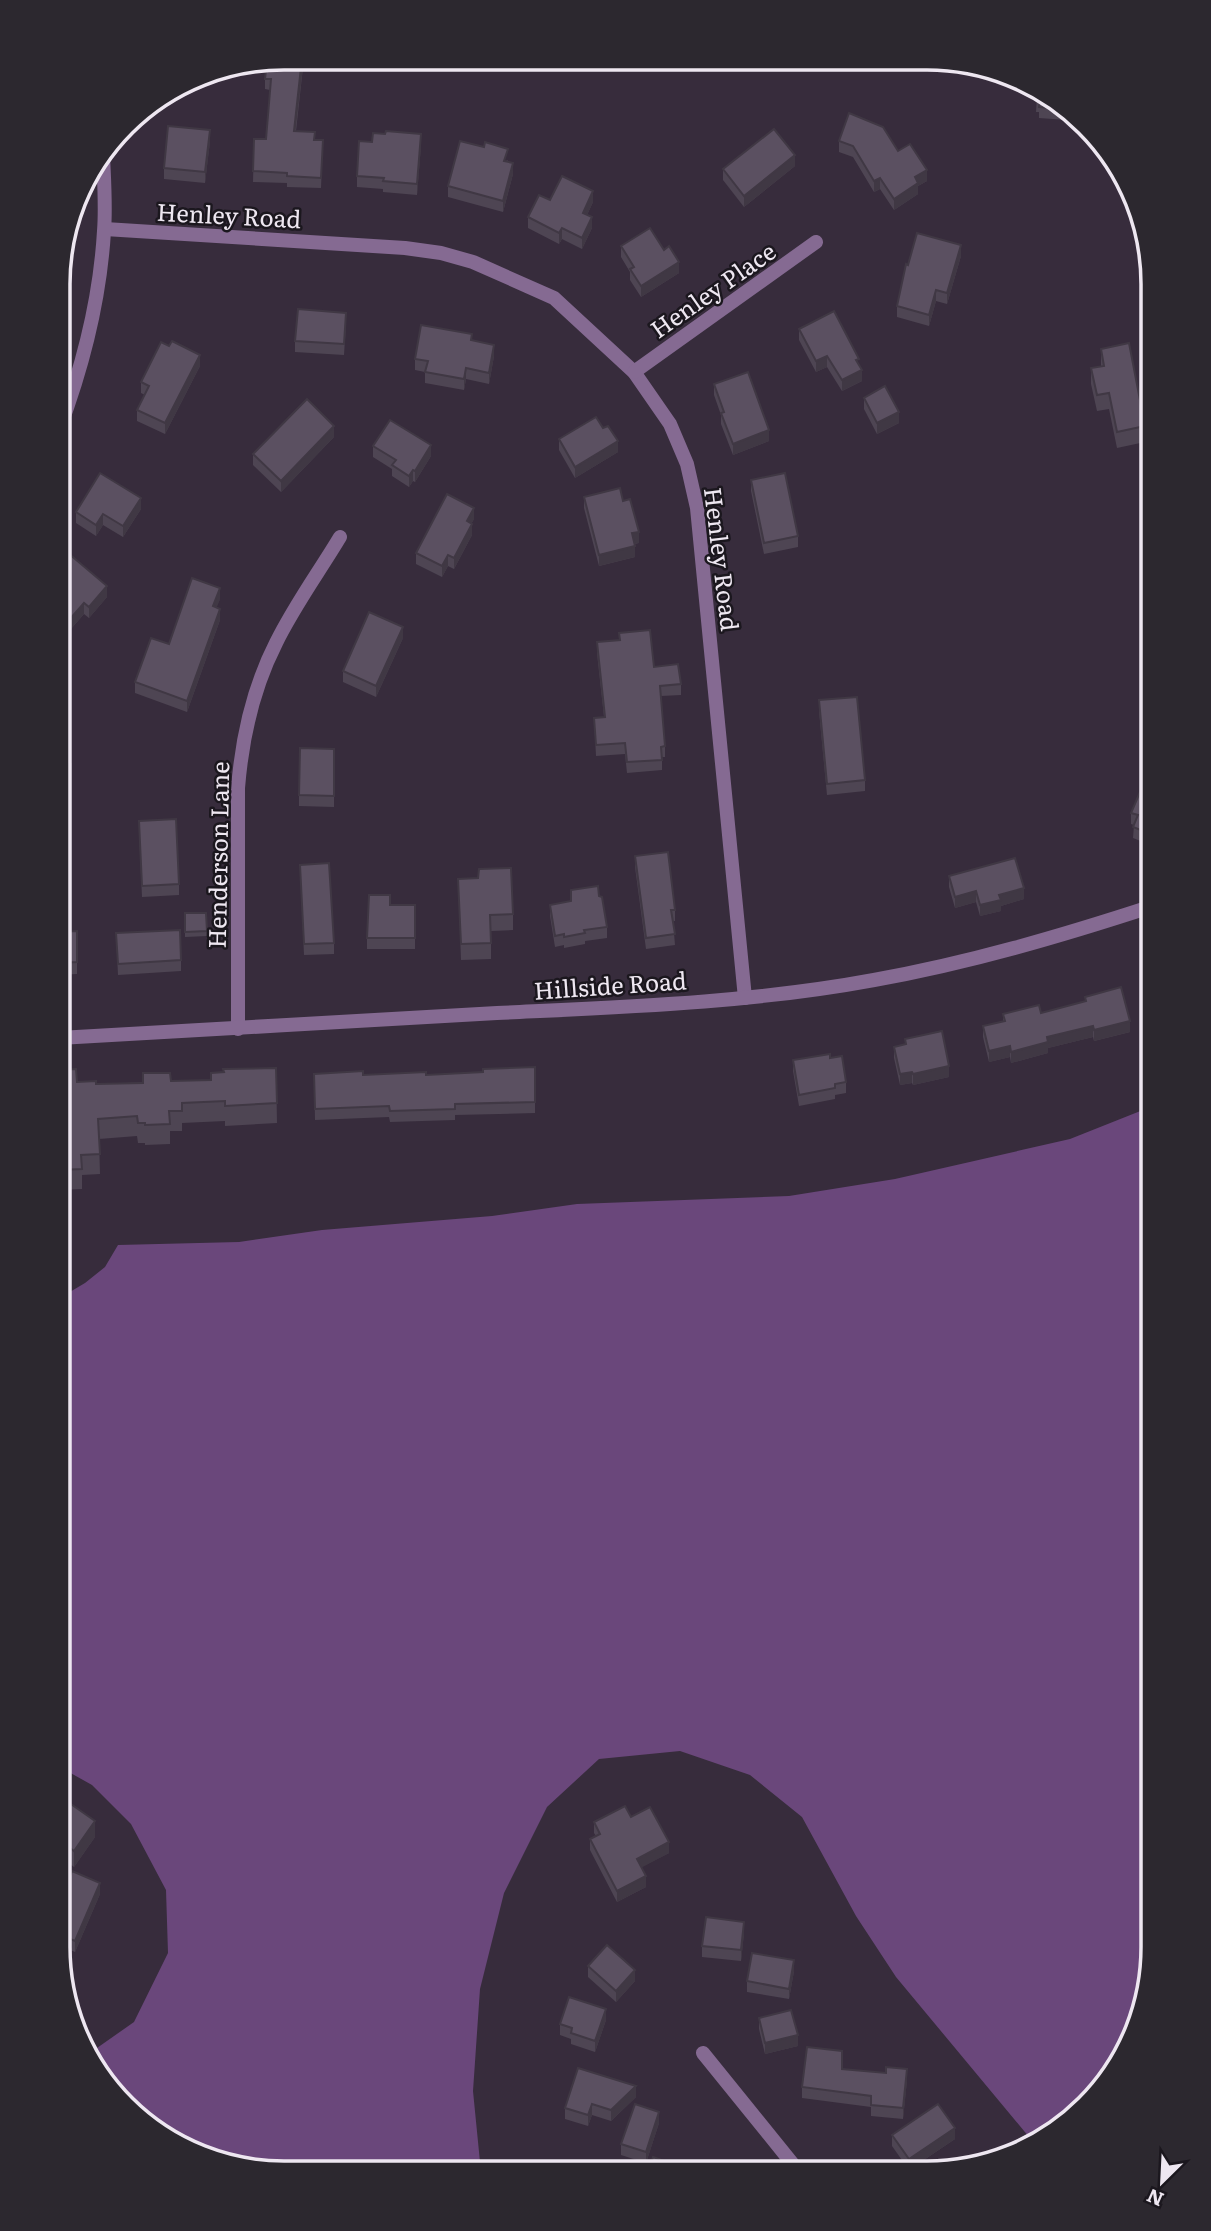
<svg xmlns="http://www.w3.org/2000/svg" width="1211" height="2231" viewBox="0 0 1211 2231" font-family="Literata,serif">
  <rect width="100%" height="100%" fill="#372c3c"/>
  <path fill="#6a477b" d="M1153,1106V1962L1136,2033L1106,2085L1064,2127L1034,2143L896,1977L856,1916L802,1817L750,1775L680,1751L599,1759L547,1807L504,1893L480,1989L473,2091L480,2162L490,2172L254,2171L146,2126L96,2073L87,2055L134,2022L168,1953L166,1890L131,1824L92,1785L58,1766V1299L85,1283L105,1267L118,1245L239,1242L322,1230L492,1216L577,1204L789,1196L895,1179L1070,1139Z"/>
  <g fill="none" stroke-linecap="round" stroke-linejoin="round">
    <g stroke="#856a92" stroke-width="14">
      <path d="M105,229L405,248L441,253L473,262L554,298L634,372L670,424L687,464L697,508L745,998"/>
      <path d="M634,372L816,242"/>
      <path d="M238,1029V788C242,738 253,688 276,643C294,606 319,572 340,537"/>
      <path d="M703,2053L800,2173"/>
    </g>
    <g stroke="#856a92" stroke-width="14">
      <path d="M59,430C83,366 100,300 104,231C106,206 104,180 103,155"/>
      <path d="M59,1038C205,1030 351,1021 497,1013C623,1007 750,1003 874,980C969,963 1061,936 1153,906"/>
    </g>
  </g>
  <g fill="#4e4553">
    <path d="M284,58H304L296,131L315,140H323L321,188L287,187V183L253,182L254,139H266L270,90L265,89V79Z"/>
    <path d="M1037,95L1076,114L1081,121L1039,118V112H1036Z"/>
    <path d="M385,134L421,145L417,195L383,192V189L357,187V176L372,142Z"/>
    <path d="M210,141L205,183L164,179V168Z"/>
    <path d="M839,141L898,151L927,181L918,186V194L894,210L880,189L874,192L853,157L839,152Z"/>
    <path d="M508,160L507,162L513,174L503,212L448,197V186Z"/>
    <path d="M795,166L744,207L723,180V169Z"/>
    <path d="M550,200L593,202L587,215L592,228L582,249L562,239L559,244L528,228V217Z"/>
    <path d="M621,246L679,273L641,297L630,280V272L621,257Z"/>
    <path d="M961,256L947,304L936,301L929,326L897,317V306L908,265Z"/>
    <path d="M346,324L344,355L295,352V341Z"/>
    <path d="M799,329L859,364L862,381L842,391L827,367L816,372L799,340Z"/>
    <path d="M472,340L494,356L489,384L466,379L464,390L425,383V372L415,370V359Z"/>
    <path d="M1101,349L1145,426V442L1117,448L1109,409L1097,411L1091,384V368L1101,366Z"/>
    <path d="M200,366L165,434L137,421V410L145,395L141,393V382Z"/>
    <path d="M714,384L769,441L733,455L721,424V415L714,395Z"/>
    <path d="M864,398L899,423L877,434L864,409Z"/>
    <path d="M334,437L281,492L253,465V454Z"/>
    <path d="M559,439L618,452L575,478L559,450Z"/>
    <path d="M373,446L431,456L415,482L413,481L409,487L392,476V469L373,457Z"/>
    <path d="M1153,452V496L1147,463V453Z"/>
    <path d="M751,480L798,536V547L764,554L751,491Z"/>
    <path d="M584,497L623,501L639,543L634,544L635,557L599,566L584,508Z"/>
    <path d="M141,509L123,537L103,525L96,536L76,523V512Z"/>
    <path d="M474,519L471,524L472,535L454,569L448,566L442,577L416,564V553Z"/>
    <path d="M59,564L107,597L89,618L84,614L70,630L63,624Z"/>
    <path d="M220,599L216,607L220,620L187,712L135,693V682L169,644Z"/>
    <path d="M619,633L654,667L681,684V695L661,696L665,746V757H662V770L627,773L625,754L596,756L594,718L604,717L597,653V642L619,640Z"/>
    <path d="M403,638L376,697L343,682V671Z"/>
    <path d="M819,700L865,780V791L827,795L819,711Z"/>
    <path d="M334,749V807L299,806V795Z"/>
    <path d="M1153,777V846L1133,838L1134,825L1131,824V813Z"/>
    <path d="M139,832L179,884V895L142,897Z"/>
    <path d="M635,856L675,910V921H673L675,945L646,949L635,867Z"/>
    <path d="M300,865L334,943V954L304,955Z"/>
    <path d="M949,876L1024,899L1001,906V911L980,916L976,902L955,908L949,887Z"/>
    <path d="M458,879L513,914V930L491,931V959L461,960Z"/>
    <path d="M571,890L599,896L607,927V938L585,941V944L564,948V945L555,947L550,916V905L571,901Z"/>
    <path d="M390,905H415V949H367V938Z"/>
    <path d="M185,913H206L207,936L185,937Z"/>
    <path d="M77,931V974L59,975V932Z"/>
    <path d="M116,933L181,960V971L118,975Z"/>
    <path d="M1085,997L1130,1032L1094,1041L1093,1037L1048,1048V1053L1011,1063L1010,1057L989,1062L983,1037V1026L1003,1021V1014L1041,1013L1085,1001Z"/>
    <path d="M905,1039L949,1077L913,1085L912,1083L900,1085L894,1058V1047L905,1044Z"/>
    <path d="M830,1058L846,1082V1093L835,1095V1099L799,1106L793,1071V1060Z"/>
    <path d="M276,1068L277,1123L225,1126V1121L182,1123V1131H170V1144L145,1145V1143H138L137,1136L99,1139L100,1174L82,1175V1189L59,1190V1070L77,1082L96,1084L211,1080Z"/>
    <path d="M314,1074L426,1075L535,1102V1113L455,1115V1120L390,1122L389,1117L315,1120Z"/>
    <path d="M58,1795L95,1837L74,1867L58,1855Z"/>
    <path d="M631,1817L669,1853L641,1867L646,1887L617,1902L590,1850V1839L596,1836L594,1833V1822Z"/>
    <path d="M100,1894L75,1952L58,1945V1905Z"/>
    <path d="M744,1933L741,1961L702,1957V1946Z"/>
    <path d="M588,1966L635,1981L616,2002L588,1977Z"/>
    <path d="M794,1971L789,1999L747,1992V1981Z"/>
    <path d="M759,2018L798,2046L765,2054L759,2029Z"/>
    <path d="M606,2020L595,2052L571,2044V2039L560,2035V2024Z"/>
    <path d="M578,2068L636,2097L611,2121L592,2115L588,2126L565,2119V2108Z"/>
    <path d="M842,2069L886,2073L907,2080L903,2119L871,2116V2107L802,2098V2087Z"/>
    <path d="M659,2123L646,2163L621,2155V2144Z"/>
    <path d="M892,2135L955,2139L909,2170L892,2146Z"/>
  </g>
  <g fill="#403844">
    <path d="M302,58H304L294,142V131Z"/>
    <path d="M210,130V141L205,183V172Z"/>
    <path d="M421,134V145L417,195V184Z"/>
    <path d="M795,155V166L744,207V196Z"/>
    <path d="M513,163V174L503,212V201Z"/>
    <path d="M927,170V181L918,186V194L894,210V199L915,177Z"/>
    <path d="M880,178V189L874,192V181Z"/>
    <path d="M593,191V202L583,224V213Z"/>
    <path d="M592,217V228L582,249V238Z"/>
    <path d="M562,228V239L559,244V233Z"/>
    <path d="M961,245V256L947,304V293Z"/>
    <path d="M679,262V273L641,297V286Z"/>
    <path d="M936,290V301L929,326V315Z"/>
    <path d="M494,345V356L489,384V373Z"/>
    <path d="M200,355V366L165,434V423Z"/>
    <path d="M827,356V367L816,372V361Z"/>
    <path d="M466,368V379L464,390V379Z"/>
    <path d="M862,370V381L842,391V380Z"/>
    <path d="M899,412V423L877,434V423Z"/>
    <path d="M334,426V437L281,492V481Z"/>
    <path d="M769,430V441L733,455V444Z"/>
    <path d="M618,441V452L575,478V467Z"/>
    <path d="M431,445V456L415,482V471Z"/>
    <path d="M413,470V481L409,487V476Z"/>
    <path d="M141,498V509L123,537V526Z"/>
    <path d="M474,508V519L467,532V521Z"/>
    <path d="M103,514V525L96,536V525Z"/>
    <path d="M472,524V535L454,569V558Z"/>
    <path d="M639,532V543L632,544V533Z"/>
    <path d="M635,546V557L599,566V555Z"/>
    <path d="M448,555V566L442,577V566Z"/>
    <path d="M107,586V597L89,618V607Z"/>
    <path d="M220,588V599L213,617V606Z"/>
    <path d="M84,603V614L70,630V619Z"/>
    <path d="M220,609V620L187,712V701Z"/>
    <path d="M63,613V624L59,629V618Z"/>
    <path d="M403,627V638L376,697V686Z"/>
    <path d="M1024,888V899L1001,906V911L980,916V905L999,895Z"/>
    <path d="M976,891V902L955,908V897Z"/>
    <path d="M1130,1021V1032L1094,1041V1030Z"/>
    <path d="M1093,1026V1037L1048,1048V1053L1011,1063V1052L1047,1037Z"/>
    <path d="M1010,1046V1057L989,1062V1051Z"/>
    <path d="M949,1066V1077L913,1085V1074Z"/>
    <path d="M912,1072V1083L900,1085V1074Z"/>
    <path d="M62,1197V1227L59,1229V1251V1199Z"/>
    <path d="M95,1821V1837L74,1867V1851Z"/>
    <path d="M669,1842V1853L637,1870V1859Z"/>
    <path d="M646,1876V1887L617,1902V1891Z"/>
    <path d="M100,1883V1894L75,1952V1941Z"/>
    <path d="M744,1922V1933L741,1961V1950Z"/>
    <path d="M794,1960V1971L789,1999V1989Z"/>
    <path d="M635,1970V1981L616,2002V1991Z"/>
    <path d="M606,2009V2020L595,2052V2041Z"/>
    <path d="M798,2035V2046L765,2054V2043Z"/>
    <path d="M907,2069V2080L903,2119V2108Z"/>
    <path d="M636,2086V2097L611,2121V2110Z"/>
    <path d="M592,2104V2115L588,2126V2115Z"/>
    <path d="M659,2112V2123L646,2163V2152Z"/>
    <path d="M955,2128V2139L909,2170V2159Z"/>
  </g>
  <g fill="#5b5061" stroke="#403844" stroke-width="2">
    <path d="M284,58H302L294,131L315,132L314,140H323L321,178L287,176V173L253,171L254,139H266L271,79H265L267,61Z"/>
    <path d="M1037,95L1065,109L1039,107L1040,101H1036Z"/>
    <path d="M849,113L883,127L898,151L910,144L927,170L915,177L918,183L894,199L880,178L874,181L853,146L839,141Z"/>
    <path d="M168,126L210,130L205,172L164,168Z"/>
    <path d="M774,129L795,155L744,196L723,169Z"/>
    <path d="M386,131L421,134L417,184L383,181L384,178L357,176L359,141L372,142L373,133L385,134Z"/>
    <path d="M460,141L484,147L485,142L508,149L504,161L513,163L503,201L448,186Z"/>
    <path d="M562,176L593,191L583,213L592,217L582,238L562,228L559,233L528,217L539,195L550,200Z"/>
    <path d="M650,228L664,250L669,246L679,262L641,286L630,269L634,267L621,246Z"/>
    <path d="M917,233L961,245L947,293L936,290L929,315L897,306L906,264L908,265Z"/>
    <path d="M298,309L346,313L344,344L295,341Z"/>
    <path d="M834,311L859,359L856,360L862,370L842,380L827,356L816,361L799,329Z"/>
    <path d="M421,325L472,334L471,340L494,345L489,373L466,368L464,379L425,372L428,361L415,359Z"/>
    <path d="M172,341L200,355L165,423L137,410L149,386L141,382L161,342L169,346Z"/>
    <path d="M1129,343L1145,426L1117,432L1109,393L1097,395L1091,368L1104,366L1101,349Z"/>
    <path d="M748,372L769,430L733,444L721,413L724,412L714,384Z"/>
    <path d="M885,386L899,412L877,423L864,398Z"/>
    <path d="M307,399L334,426L281,481L253,454Z"/>
    <path d="M596,417L603,428L608,426L618,441L575,467L559,439Z"/>
    <path d="M390,420L431,445L415,471L413,470L409,476L392,465L396,460L373,446Z"/>
    <path d="M1153,452V486L1147,453Z"/>
    <path d="M100,473L141,498L123,526L103,514L96,525L76,512Z"/>
    <path d="M785,473L798,536L764,543L751,480Z"/>
    <path d="M620,488L623,501L630,499L639,532L632,533L635,546L599,555L584,497Z"/>
    <path d="M447,494L474,508L467,521L472,524L454,558L448,555L442,566L416,553Z"/>
    <path d="M68,553L107,586L89,607L84,603L70,619L63,613L59,618V564Z"/>
    <path d="M192,578L220,588L213,606L220,609L187,701L135,682L151,638L169,644Z"/>
    <path d="M369,612L403,627L376,686L343,671Z"/>
    <path d="M650,630L654,667L678,664L681,684L660,686L665,746L661,747L662,760L627,762L625,743L596,745L594,718L605,717L597,642L620,640L619,633Z"/>
    <path d="M857,697L865,780L827,784L819,700Z"/>
    <path d="M300,748L334,749V796L299,795Z"/>
    <path d="M1153,777V835L1133,827L1138,815L1131,813L1146,778L1151,781Z"/>
    <path d="M176,819L179,884L142,886L139,821Z"/>
    <path d="M668,852L675,910H671L675,934L646,938L635,856Z"/>
    <path d="M1015,858L1024,888L999,895L1001,900L980,905L976,891L955,897L949,876Z"/>
    <path d="M329,863L334,943L304,944L300,865Z"/>
    <path d="M511,868L513,914L490,915L491,943L461,944L458,879L478,878L479,869Z"/>
    <path d="M598,886L599,896L602,897L607,927L584,930L585,933L564,937V934L555,936L550,905L571,901V890Z"/>
    <path d="M369,895H390V905H415V938H367Z"/>
    <path d="M185,913H206L207,931L185,932Z"/>
    <path d="M180,930L181,960L118,964L116,933Z"/>
    <path d="M77,931V962L59,963V932Z"/>
    <path d="M1121,987L1130,1021L1094,1030L1093,1026L1047,1037L1048,1042L1011,1052L1010,1046L989,1051L983,1026L1005,1021L1003,1014L1039,1005L1041,1013L1086,1001L1085,997Z"/>
    <path d="M942,1031L949,1066L913,1074L912,1072L900,1074L894,1047L906,1044L905,1039Z"/>
    <path d="M830,1054V1058L842,1056L846,1082L835,1084V1088L799,1095L793,1060Z"/>
    <path d="M535,1067V1102L455,1104V1109L390,1111L389,1106L315,1109L314,1074L363,1071V1075L426,1072V1075L483,1072V1069Z"/>
    <path d="M276,1068L277,1103L225,1106V1101L182,1103V1111H169L170,1124L145,1125V1123H138L137,1116L98,1119L100,1154L81,1155L82,1169L59,1170V1070L76,1069L77,1082L96,1081V1084L143,1083V1073H170L171,1081L211,1080V1073L224,1072L223,1069Z"/>
    <path d="M58,1795L95,1821L74,1851L58,1839Z"/>
    <path d="M625,1806L631,1817L650,1807L669,1842L637,1859L646,1876L617,1891L590,1839L600,1834L594,1822Z"/>
    <path d="M72,1871L100,1883L75,1941L58,1934V1905Z"/>
    <path d="M706,1917L744,1922L741,1950L702,1946Z"/>
    <path d="M607,1945L635,1970L616,1991L588,1966Z"/>
    <path d="M752,1953L794,1960L789,1989L747,1981Z"/>
    <path d="M569,1997L606,2009L595,2041L571,2033L572,2028L560,2024Z"/>
    <path d="M791,2010L798,2035L765,2043L759,2018Z"/>
    <path d="M807,2047L842,2051V2069L886,2073V2067L907,2069L903,2108L871,2105V2096L802,2087Z"/>
    <path d="M578,2068L636,2086L611,2110L592,2104L588,2115L565,2108Z"/>
    <path d="M635,2104L659,2112L646,2152L621,2144Z"/>
    <path d="M938,2104L955,2128L909,2159L892,2135Z"/>
    <path d="M653,2157L686,2169L685,2173L648,2172Z"/>
  </g>
  <g text-anchor="middle" dominant-baseline="central" stroke-width="5" stroke-linejoin="round" paint-order="stroke">
    <g font-size="24" fill="#eee7f1" stroke="#1b171e">
      <text transform="translate(229 214) rotate(3)">Henley Road</text>
      <text transform="translate(712 289) rotate(-35)">Henley Place</text>
      <text transform="translate(723 559) rotate(83)">Henley Road</text>
      <text transform="translate(217 855) rotate(-89)">Henderson Lane</text>
      <text transform="translate(610 984) rotate(-4)">Hillside Road</text>
    </g>
  </g>
  <path d="M0 0H1211V2231H0ZM284 70H927A214 214 0 0 1 1141 284V1947A214 214 0 0 1 927 2161H284A214 214 0 0 1 70 1947V284A214 214 0 0 1 284 70Z" fill="#2c282f" fill-rule="evenodd"/>
  <path fill="none" stroke="#eee7f1" stroke-width="3.5" d="M284 70H927A214 214 0 0 1 1141 284V1947A214 214 0 0 1 927 2161H284A214 214 0 0 1 70 1947V284A214 214 0 0 1 284 70Z"/>
  <g transform="translate(1162 2182) rotate(204)" stroke="#1b171e" stroke-width="5" paint-order="stroke">
  <path d="M0-5L12 26L0 18L-12 26Z" fill="#eee7f1"/>
  <text y="-10" font-size="19" font-weight="bold" text-anchor="middle" fill="#eee7f1">N</text>
  </g>
</svg>
